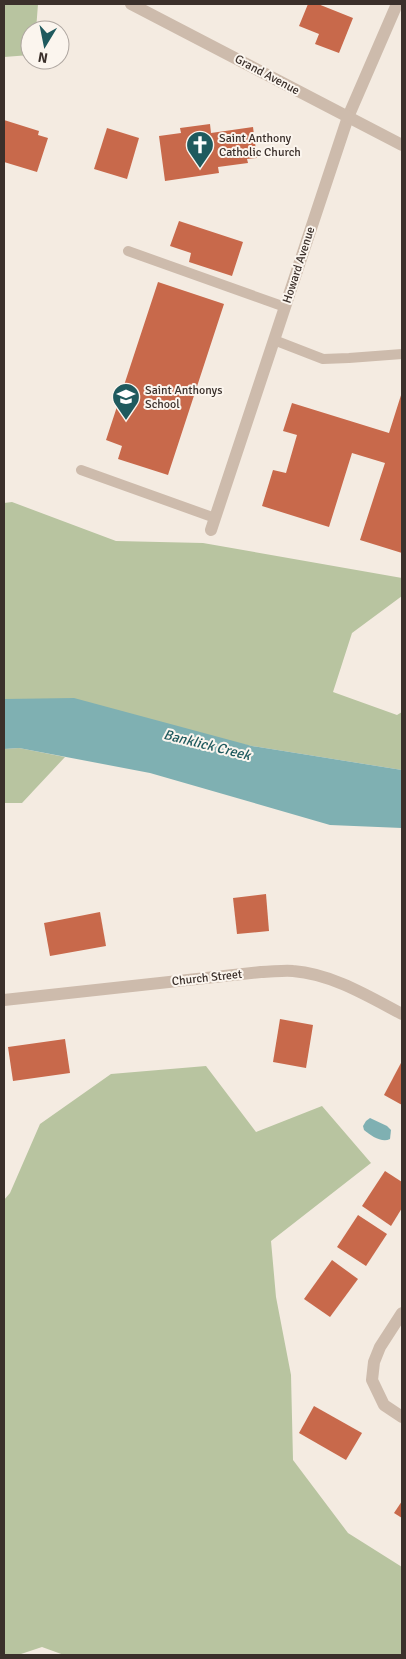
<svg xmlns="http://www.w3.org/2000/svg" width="406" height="1659" viewBox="0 0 406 1659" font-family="Signika,sans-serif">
  <rect width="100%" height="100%" fill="#f4ebe1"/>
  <g fill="#b8c4a0">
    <path d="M4,4H38L36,30H30V55L4,57Z"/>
    <path d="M12,502L116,541L203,543L402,578V596L352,633L333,692L397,715L402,712V770L252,746L4,699V503Z"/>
    <path d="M19,748L65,757L22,803H4V749Z"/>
    <path d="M206,1066L256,1132L322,1106L371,1163L271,1241L276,1297L291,1375L293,1460L348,1533L402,1567V1655H64L42,1647L18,1655H4V1200L10,1193L40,1124L111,1074Z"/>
  </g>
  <g fill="#7fb0b2">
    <path d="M74,698L252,746L402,770V828L330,825L150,773L19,748L4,749V699Z"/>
    <path d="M370,1118L387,1126L391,1130L390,1139C382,1143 371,1136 364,1130L363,1126L366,1121Z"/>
  </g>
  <g fill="#c8694b">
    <path d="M308,4H318L353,18L339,53L315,44L319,34L299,26Z"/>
    <path d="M4,120L39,131L38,135L48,138L37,172L4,162Z"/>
    <path d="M210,124L211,133L253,127L257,158L247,159L248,163L218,167L219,173L165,181L159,136L181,133L180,128Z"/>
    <path d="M107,128L139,138L127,179L94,169Z"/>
    <path d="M179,221L243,242L232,276L189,262L191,253L170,246Z"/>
    <path d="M158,282L224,304L168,475L118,459L122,446L106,440Z"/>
    <path d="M402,392V553L360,540L385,463L352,453L329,527L262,506L273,470L286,473L297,435L283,431L292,403L389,433Z"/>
    <path d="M266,894L269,931L237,934L233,898Z"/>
    <path d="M100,912L106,946L50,956L44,923Z"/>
    <path d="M280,1019L313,1025L306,1068L273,1062Z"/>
    <path d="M65,1039L70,1073L13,1081L8,1047Z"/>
    <path d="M402,1061V1105L384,1095Z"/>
    <path d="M385,1171L402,1182V1208L391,1226L362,1206Z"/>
    <path d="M358,1215L387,1234L366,1266L337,1247Z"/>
    <path d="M332,1260L358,1279L330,1317L304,1299Z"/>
    <path d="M314,1406L362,1433L346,1460L299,1433Z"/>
    <path d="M402,1501V1518L394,1513Z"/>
  </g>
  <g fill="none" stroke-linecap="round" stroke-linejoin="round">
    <g stroke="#cdbbac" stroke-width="10">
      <path d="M128,251L285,307"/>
      <path d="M274,340L323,359L349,358L402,354"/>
      <path d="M81,470L215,518"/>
    </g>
    <g stroke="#cdbbac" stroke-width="12">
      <path d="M211,530L348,117L397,4"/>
      <path d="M4,1000L261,972C272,972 283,970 293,971C332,974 368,996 402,1014"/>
      <path d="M402,1313L380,1347L374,1362L372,1380L384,1405L402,1417"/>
    </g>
    <path stroke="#cdbbac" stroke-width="12" d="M131,4L402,145"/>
  </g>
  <defs>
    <symbol id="church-pin" viewBox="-11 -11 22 30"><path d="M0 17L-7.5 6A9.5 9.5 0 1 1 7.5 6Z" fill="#1f5a5e" stroke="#fbf5ee"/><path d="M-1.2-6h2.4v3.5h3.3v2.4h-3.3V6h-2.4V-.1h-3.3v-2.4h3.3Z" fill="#fff"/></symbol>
    <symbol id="school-pin" viewBox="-11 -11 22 30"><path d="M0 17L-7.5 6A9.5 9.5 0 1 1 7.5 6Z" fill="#1f5a5e" stroke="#fbf5ee"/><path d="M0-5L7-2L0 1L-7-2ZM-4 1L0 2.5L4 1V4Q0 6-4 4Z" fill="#fff"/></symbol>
  </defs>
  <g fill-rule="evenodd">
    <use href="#church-pin" x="184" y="129" width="32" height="43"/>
    <use href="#school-pin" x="110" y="381" width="32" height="43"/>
  </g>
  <g text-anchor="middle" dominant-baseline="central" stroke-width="4" stroke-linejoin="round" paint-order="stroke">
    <g font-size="12" fill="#3b302b" stroke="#fbf5ee">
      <text transform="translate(267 75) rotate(28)">Grand Avenue</text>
      <text transform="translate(299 265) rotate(-72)">Howard Avenue</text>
      <text transform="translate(207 978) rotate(-6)">Church Street</text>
    </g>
    <g font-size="12" fill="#3b302b" stroke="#fbf5ee" text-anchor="start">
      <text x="219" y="138">Saint Anthony<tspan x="219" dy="14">Catholic Church</tspan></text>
      <text x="145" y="390">Saint Anthonys<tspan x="145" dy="14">School</tspan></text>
    </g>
    <g font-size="14" font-style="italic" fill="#1f5a5e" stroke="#fbf5ee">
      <text transform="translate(207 745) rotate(14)">Banklick Creek</text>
    </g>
  </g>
  <rect width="406" height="1659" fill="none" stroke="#3b302b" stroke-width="10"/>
  <g transform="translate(45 45) rotate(190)"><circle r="24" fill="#fbf5ee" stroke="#aea6a0"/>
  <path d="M0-4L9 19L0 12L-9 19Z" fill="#1f5a5e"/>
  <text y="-8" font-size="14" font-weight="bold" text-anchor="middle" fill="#3b302b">N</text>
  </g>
</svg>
